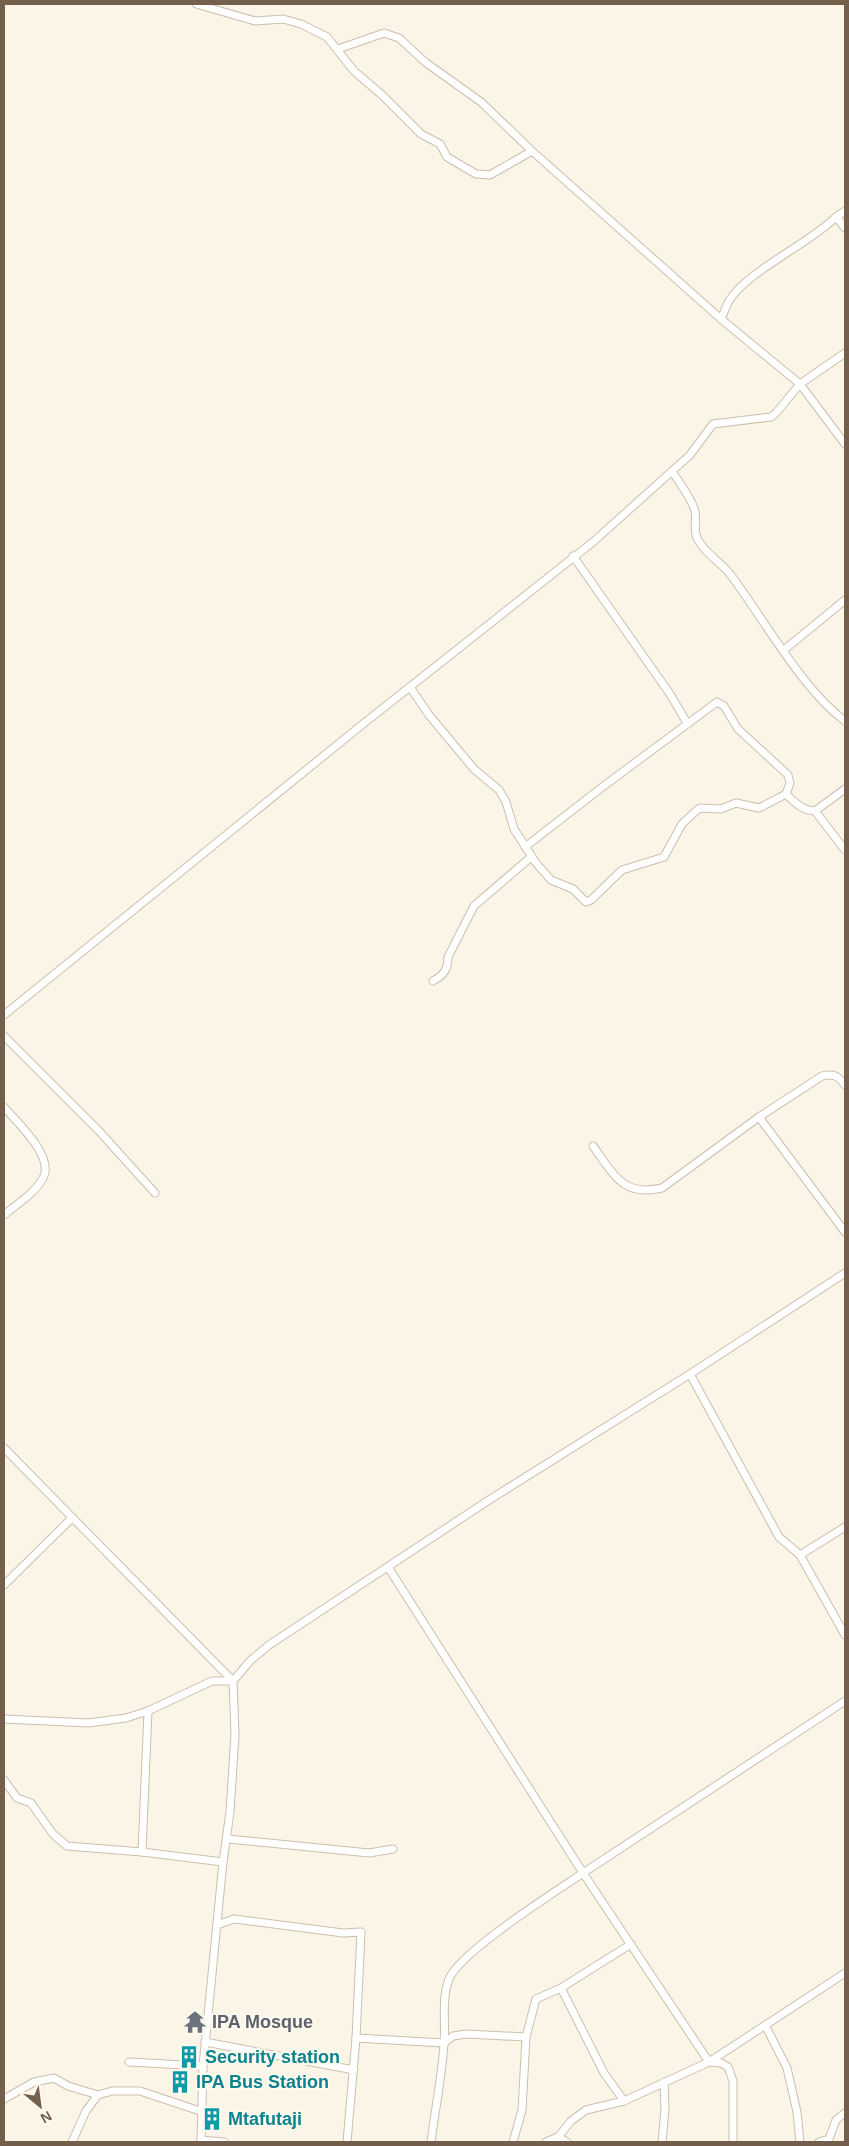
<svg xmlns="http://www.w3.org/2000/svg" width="849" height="2146" viewBox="0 0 849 2146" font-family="Arial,sans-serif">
  <rect width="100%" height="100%" fill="#fbf5e7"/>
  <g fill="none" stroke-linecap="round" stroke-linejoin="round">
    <defs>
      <g id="minor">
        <path d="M196,4L255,21L283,19L301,24L327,37L354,71L382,95L421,134L440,144L447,157L476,174L490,175L532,151"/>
        <path d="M338,49L384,33L399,38L425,62L481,102L532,151L721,319L800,384L845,444"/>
        <path d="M845,211L836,217L845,228"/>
        <path d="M721,319C724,313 726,306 729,301C747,271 809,244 836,217"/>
        <path d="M672,471C680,484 691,497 695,511C697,520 693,529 697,538C704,553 720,561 730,574C764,619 801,688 845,721"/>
        <path d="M573,556L670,694L687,723"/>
        <path d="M784,650L845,600"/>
        <path d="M410,687L429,715L474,769L499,790L506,802L514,829L536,863L551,880L573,889L586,902L591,900L622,870L664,857L682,824L696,811L700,808L721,809L736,803L759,808L786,794"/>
        <path d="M815,811L845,789"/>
        <path d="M525,847L605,785L717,702L724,706L738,729L788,775L790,783L786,794C795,803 802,810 815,811L845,850"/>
        <path d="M433,981C444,975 448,969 448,957L474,906L531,857"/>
        <path d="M4,1015L363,724L593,542L690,455L713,424L771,417L776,413L800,384L845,353"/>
        <path d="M4,1036L99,1131L155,1193"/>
        <path d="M4,1107C17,1122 55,1157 43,1178C35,1193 17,1204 4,1215"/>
        <path d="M759,1117L822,1076C834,1073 838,1076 845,1085"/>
        <path d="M593,1146C614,1175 623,1197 662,1188L759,1117L845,1232"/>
        <path d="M845,1273L690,1374L779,1537L800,1555L845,1635"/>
        <path d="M4,1448L233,1681"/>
        <path d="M800,1555L845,1527"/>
        <path d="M388,1567L583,1873C555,1892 460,1952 449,1979C441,2000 446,2022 444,2044C442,2076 435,2110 431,2142"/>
        <path d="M4,1585L72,1518"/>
        <path d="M148,1711L142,1852L223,1862"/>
        <path d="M4,1719L88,1723L126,1718L148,1711L212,1681H233"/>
        <path d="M4,1780L17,1798L31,1803L53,1834L67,1846L142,1852"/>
        <path d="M228,1839L369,1853L393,1849"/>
        <path d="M217,1925L234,1919L343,1933L361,1932L356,2038L347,2142"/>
        <path d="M561,1988L631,1944"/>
        <path d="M765,2025L787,2068L797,2112L800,2142"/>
        <path d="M356,2038L444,2043L453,2036L466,2034L526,2037"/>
        <path d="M205,2042L354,2070"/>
        <path d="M129,2062L203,2066"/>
        <path d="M4,2099L34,2082L54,2078L68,2086L98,2095L112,2091H140L203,2112"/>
        <path d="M558,2137L571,2121L586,2110L624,2101L709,2062L845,1973"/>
        <path d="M201,2140L224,2142"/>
        <path d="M72,2142L86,2111L98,2095"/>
        <path d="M201,2142L203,2066L223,1862L230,1812L235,1735L233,1681L250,1661L269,1645L489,1500L690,1374"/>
        <path d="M513,2142L522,2110L526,2037L536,1999L561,1988L604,2073L624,2101"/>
        <path d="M546,2142L558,2137L567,2142"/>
        <path d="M662,2142L665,2109L664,2082"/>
        <path d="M733,2142V2081L728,2067L721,2063L709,2062L583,1873L845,1701"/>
        <path d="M819,2142L829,2139L836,2120L845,2113"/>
      </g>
    </defs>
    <use href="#minor" stroke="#cdbead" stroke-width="9"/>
    <use href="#minor" stroke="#fff" stroke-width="7"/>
  </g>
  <defs>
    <symbol id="temple-bare" viewBox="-9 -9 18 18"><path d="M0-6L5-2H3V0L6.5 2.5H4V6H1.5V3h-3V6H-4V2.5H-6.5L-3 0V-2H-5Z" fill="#6b7280" stroke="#fef9ed" stroke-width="2.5" paint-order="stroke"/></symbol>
    <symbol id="building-bare" viewBox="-9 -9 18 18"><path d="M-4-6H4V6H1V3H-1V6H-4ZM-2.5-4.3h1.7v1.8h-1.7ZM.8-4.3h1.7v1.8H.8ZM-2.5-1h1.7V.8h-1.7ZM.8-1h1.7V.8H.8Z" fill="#0f9aa8" stroke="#fef9ed" stroke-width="2.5" paint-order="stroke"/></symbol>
  </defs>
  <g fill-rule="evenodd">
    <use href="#temple-bare" x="179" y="2006" width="32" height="32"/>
    <use href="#building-bare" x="173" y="2041" width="32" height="32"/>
    <use href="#building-bare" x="164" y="2066" width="32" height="32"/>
    <use href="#building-bare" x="196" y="2103" width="32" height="32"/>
  </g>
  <g text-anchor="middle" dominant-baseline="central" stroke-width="4.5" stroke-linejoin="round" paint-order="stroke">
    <g font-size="18" font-weight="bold" fill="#5b616d" stroke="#fef9ed" text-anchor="start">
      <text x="212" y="2022">IPA Mosque</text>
    </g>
    <g font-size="18" font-weight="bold" fill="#0d838f" stroke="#fef9ed" text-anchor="start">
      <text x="205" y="2057">Security station</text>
      <text x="196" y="2082">IPA Bus Station</text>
      <text x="228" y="2119">Mtafutaji</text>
    </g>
  </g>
  <rect width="849" height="2146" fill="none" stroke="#745e4c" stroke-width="10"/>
  <g transform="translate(40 2106) rotate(151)" stroke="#fef9ed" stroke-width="4" paint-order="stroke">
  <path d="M0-4L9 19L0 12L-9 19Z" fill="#745e4c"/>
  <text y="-8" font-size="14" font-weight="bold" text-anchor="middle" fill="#745e4c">N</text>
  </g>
</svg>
